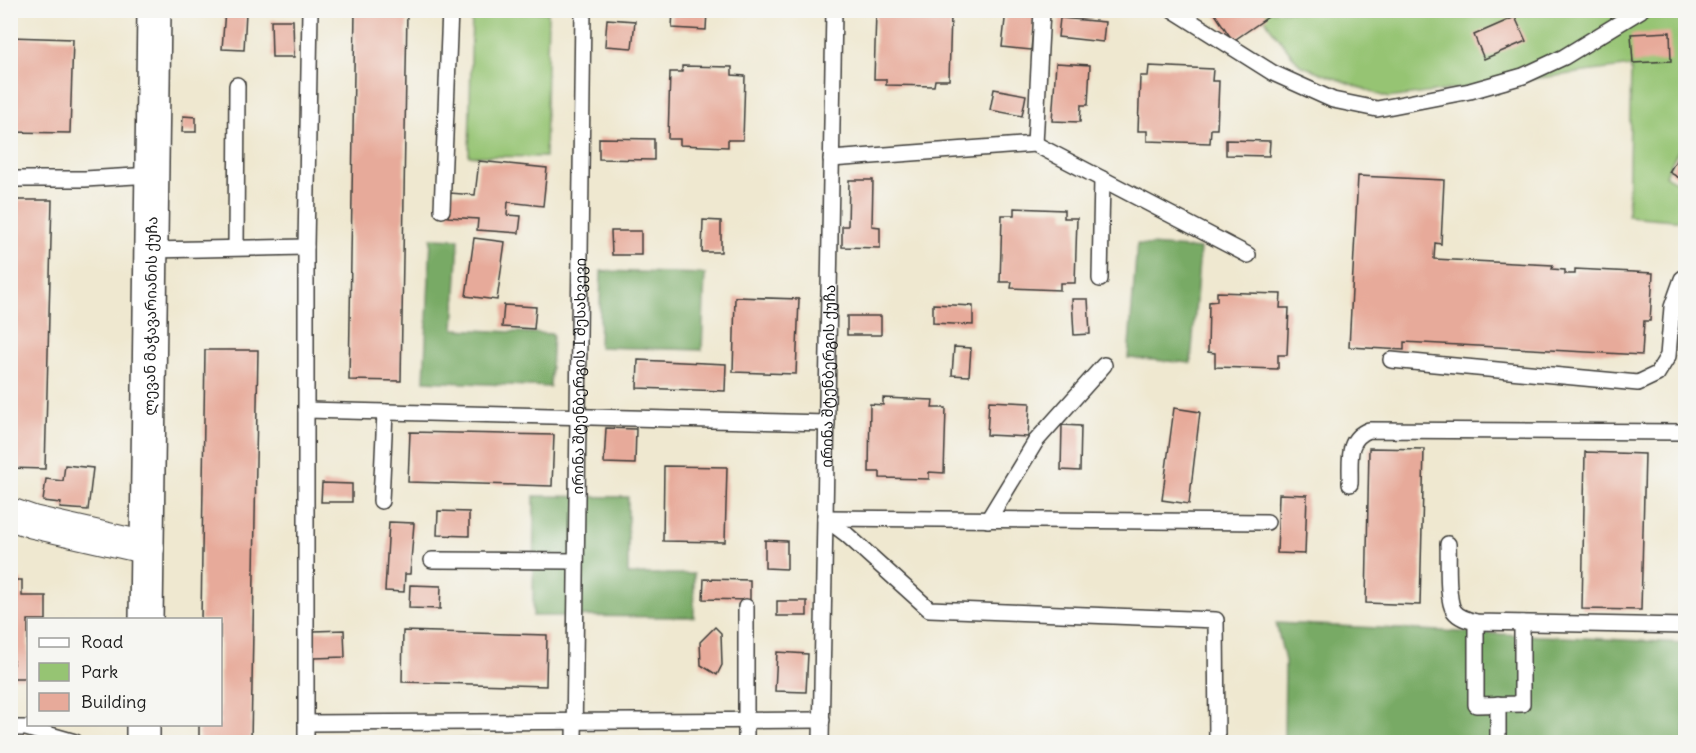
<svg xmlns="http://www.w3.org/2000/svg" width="1696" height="753" viewBox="0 0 1696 753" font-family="Delius,'Noto Sans Georgian',sans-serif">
  <rect width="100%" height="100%" fill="#f6f6f2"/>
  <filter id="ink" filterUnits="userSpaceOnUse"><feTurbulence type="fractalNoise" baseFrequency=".0167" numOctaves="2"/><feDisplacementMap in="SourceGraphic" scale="12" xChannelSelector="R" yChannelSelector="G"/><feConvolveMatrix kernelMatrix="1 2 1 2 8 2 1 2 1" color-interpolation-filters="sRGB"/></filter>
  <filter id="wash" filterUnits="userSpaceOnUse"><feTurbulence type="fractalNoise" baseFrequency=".008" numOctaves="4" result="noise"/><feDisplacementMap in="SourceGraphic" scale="24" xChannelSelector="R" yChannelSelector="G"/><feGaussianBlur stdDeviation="1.35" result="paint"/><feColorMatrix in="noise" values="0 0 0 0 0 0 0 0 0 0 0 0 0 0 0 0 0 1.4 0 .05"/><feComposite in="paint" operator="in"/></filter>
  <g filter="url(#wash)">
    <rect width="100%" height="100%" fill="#efe8d0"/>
    <g fill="#96c473" stroke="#597048" stroke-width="1.5">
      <path d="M472,11L548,12L545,157L469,156Z"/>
      <path d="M1260,11H1685V138L1665,175L1685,186V221L1628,216L1631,66L1388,98L1300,65L1270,27Z"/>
    </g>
    <g fill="#78aa65" stroke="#4a6340" stroke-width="1.5">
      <path d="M431,238L459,239L454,329L553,334L550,387L424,381Z"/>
      <path d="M1137,244L1200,249L1191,363L1128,358Z"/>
      <path d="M601,271L705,274L702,350L599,347Z"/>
      <path d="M534,496L628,497V574H694V617L533,616Z"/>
      <path d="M1276,623L1685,643V742H1284L1285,661Z"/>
      <path d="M544,738V742H429V740Z"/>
    </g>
    <g id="blocks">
      <g fill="#e7aa9a">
        <path d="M225,10L246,12L244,50L222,49Z"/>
        <path d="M355,10H407L401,381L349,380Z"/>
        <path d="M673,10H707L706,30L672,28Z"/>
        <path d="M889,10H938V15H951L949,80H935L934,86L886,85V79H874L876,12Z"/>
        <path d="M1006,10H1035L1031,50L1002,47Z"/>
        <rect x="1107" y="10" width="27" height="5"/>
        <path d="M1221,10H1264L1268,17L1233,41L1215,14Z"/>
        <path d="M1515,17L1526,41L1484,59L1474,35Z"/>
        <path d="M1060,18L1105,22L1103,42L1058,37Z"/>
        <path d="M607,19L635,21L632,48L605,46Z"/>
        <path d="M271,20H293L294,57H272Z"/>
        <path d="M1670,32L1671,61L1633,63L1631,34Z"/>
        <path d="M10,37L73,39L70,133L10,132Z"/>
        <path d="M1056,63L1090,65L1088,105H1081L1080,122L1052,121Z"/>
        <path d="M682,66L732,67V75L745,76L743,140H728V147L680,145V139H668L670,72H682Z"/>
        <path d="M1149,66L1213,69L1212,81H1219L1217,129H1211L1210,143L1147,141V131H1138L1140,76H1148Z"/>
        <path d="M994,89L1026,95L1022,116L990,110Z"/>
        <path d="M183,116L196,117V132H182Z"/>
        <path d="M599,138L654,139V160L599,159Z"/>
        <path d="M1226,140L1270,141L1269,156L1226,155Z"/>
        <path d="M1686,144V182L1669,172Z"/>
        <path d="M479,161L547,168L543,206L508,202L507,215L521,216L519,233L477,230L478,219L448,217L450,193L475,195Z"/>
        <path d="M1358,176L1444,180L1441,244L1435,243L1434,259L1553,265L1552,269L1565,270V274H1575V269L1653,273L1650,321H1644L1642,355L1404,342V350L1349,347Z"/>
        <path d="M849,180H873L872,226L880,227V248L842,247V226H848Z"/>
        <path d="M10,200H52L45,469L10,468Z"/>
        <path d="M1014,208L1064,210V218H1077L1075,283H1060V290L1011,288L1012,282H1000L1002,215H1014Z"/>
        <path d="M703,220L721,221V252H702Z"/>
        <path d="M611,231H641V255H612Z"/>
        <path d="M474,238L505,242L497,300L466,296Z"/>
        <path d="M1217,292L1281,294L1280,308H1289L1287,355H1278V369L1215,367V353L1208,352L1209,302L1217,301Z"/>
        <path d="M735,297L799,299L796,374L733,372Z"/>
        <path d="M1072,299H1088L1090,334L1074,335Z"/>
        <path d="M933,304L973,306V325L933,323Z"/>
        <path d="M504,305L536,307L534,329L502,327Z"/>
        <rect x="847" y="316" width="34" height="19"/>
        <path d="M954,347L971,348L969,376L952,375Z"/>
        <path d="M205,350H258L251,742H199V724H220V620H201Z"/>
        <path d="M638,360L726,364L725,391L637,388Z"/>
        <path d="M883,398L933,400L932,408H946L944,473L929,472V479L880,478V472H869L870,404L883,405Z"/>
        <path d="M989,401L1030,403L1028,437L987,435Z"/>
        <path d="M1174,408L1200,412L1189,504L1162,500Z"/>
        <path d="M1062,425L1081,426L1080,471L1061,470Z"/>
        <path d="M606,428L636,429L635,464L604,463Z"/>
        <path d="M410,432L554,435L552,486L408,482Z"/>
        <path d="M1369,448L1424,449L1420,605L1366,603Z"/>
        <path d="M1585,452L1645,454L1641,610L1582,609Z"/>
        <path d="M65,465L93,468L88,510L60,508L61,503L43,501L46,479L63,481Z"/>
        <path d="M664,466L727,467L725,542L663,541Z"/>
        <path d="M322,483L352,484V502H321Z"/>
        <path d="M1279,494L1307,495L1305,554L1277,553Z"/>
        <path d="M438,511L469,512V536L437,535Z"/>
        <path d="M389,522L414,523L410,574H405L404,592L385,591Z"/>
        <path d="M765,540L787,541V569L765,568Z"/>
        <path d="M704,579L750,580V600L703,599Z"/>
        <path d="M10,580H22V596H46V620H28V678H13V656H10Z"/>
        <path d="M410,585L441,586L440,609L409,608Z"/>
        <rect x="777" y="601" width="30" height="15"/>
        <path d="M715,627L721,633L722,665L717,675L701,665L700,642Z"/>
        <path d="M344,630L345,657L314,658V631Z"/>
        <path d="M403,631L547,635L546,686L402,682Z"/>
        <path d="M777,652L808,654L806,692L775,691Z"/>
      </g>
    </g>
  </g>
  <g filter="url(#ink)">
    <use href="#blocks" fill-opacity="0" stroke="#3c3b37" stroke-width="1.5"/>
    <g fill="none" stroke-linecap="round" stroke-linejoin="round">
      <defs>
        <g id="service">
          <path d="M1173,10L1273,73L1333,100L1377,109L1470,91L1523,76L1564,57L1641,10"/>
          <path d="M1035,144L1248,255"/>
          <path d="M831,159L1035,144L1042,10"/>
          <path d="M10,179H85L152,175"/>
          <path d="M442,210L450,10"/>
          <path d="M236,247L237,85"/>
          <path d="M151,250L306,247"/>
          <path d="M1100,279L1102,179"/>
          <path d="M1391,360L1638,383L1657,374L1668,356L1672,307L1682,279L1686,276"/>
          <path d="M306,410L827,423"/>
          <path d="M1350,484C1351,462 1345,439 1369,430L1686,432"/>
          <path d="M381,501L385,412"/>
          <path d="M825,518L846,534L929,609L1216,620L1217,742"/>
          <path d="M825,518L1267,522"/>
          <path d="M988,520L1036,441L1104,365"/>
          <path d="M1448,544C1449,560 1446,599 1454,611C1459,618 1468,620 1476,622L1686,626"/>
          <path d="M432,560L576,561"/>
          <path d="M1476,622V705L1522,704V623"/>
          <path d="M1498,704V742"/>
          <path d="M306,723L822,720"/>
          <path d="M10,728H26L75,742"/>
          <path d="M306,742V247L310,10"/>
          <path id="s1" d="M574,742L583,10"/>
          <path d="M746,742V607"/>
          <path id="s2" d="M821,742L834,10"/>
        </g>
        <path id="minor" d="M10,514L33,522L148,548"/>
        <g id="tertiary">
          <path id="s3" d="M146,620L154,10"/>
          <path d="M143,742V724"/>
        </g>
      </defs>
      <use href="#service" stroke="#3c3b37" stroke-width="18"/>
      <use href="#minor" stroke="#3c3b37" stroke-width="34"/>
      <use href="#tertiary" stroke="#3c3b37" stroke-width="36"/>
      <use href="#service" stroke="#fff" stroke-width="15"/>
      <use href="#minor" stroke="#fff" stroke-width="32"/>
      <use href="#tertiary" stroke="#fff" stroke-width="33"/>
    </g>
  </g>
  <g text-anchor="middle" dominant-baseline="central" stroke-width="5" stroke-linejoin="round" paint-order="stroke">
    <g font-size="15" fill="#1c1c1c" stroke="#f6f6f2">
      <text stroke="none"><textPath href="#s3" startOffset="304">ლევან მაჭავარიანის ქუჩა</textPath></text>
      <text stroke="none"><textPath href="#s1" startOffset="366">ირინა შტენბერგის I შესახვევი</textPath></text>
      <text stroke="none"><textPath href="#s2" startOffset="366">ირინა შტენბერგის ქუჩა</textPath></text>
    </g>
  </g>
  <rect width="1696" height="753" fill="none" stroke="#f6f6f2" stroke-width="36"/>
  <rect x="27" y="618" width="195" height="108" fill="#f6f6f2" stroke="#9f9f9c" stroke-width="1.5"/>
  <rect x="39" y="638" width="30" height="9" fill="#ffffff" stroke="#9f9f9c" stroke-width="1.5"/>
  <text x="81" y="648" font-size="18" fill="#1c1c1c">Road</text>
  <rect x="39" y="663" width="30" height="18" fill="#96c473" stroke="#9f9f9c" stroke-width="1.5"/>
  <text x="81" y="678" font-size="18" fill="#1c1c1c">Park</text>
  <rect x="39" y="693" width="30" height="18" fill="#e7aa9a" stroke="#9f9f9c" stroke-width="1.5"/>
  <text x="81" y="708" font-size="18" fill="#1c1c1c">Building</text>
</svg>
